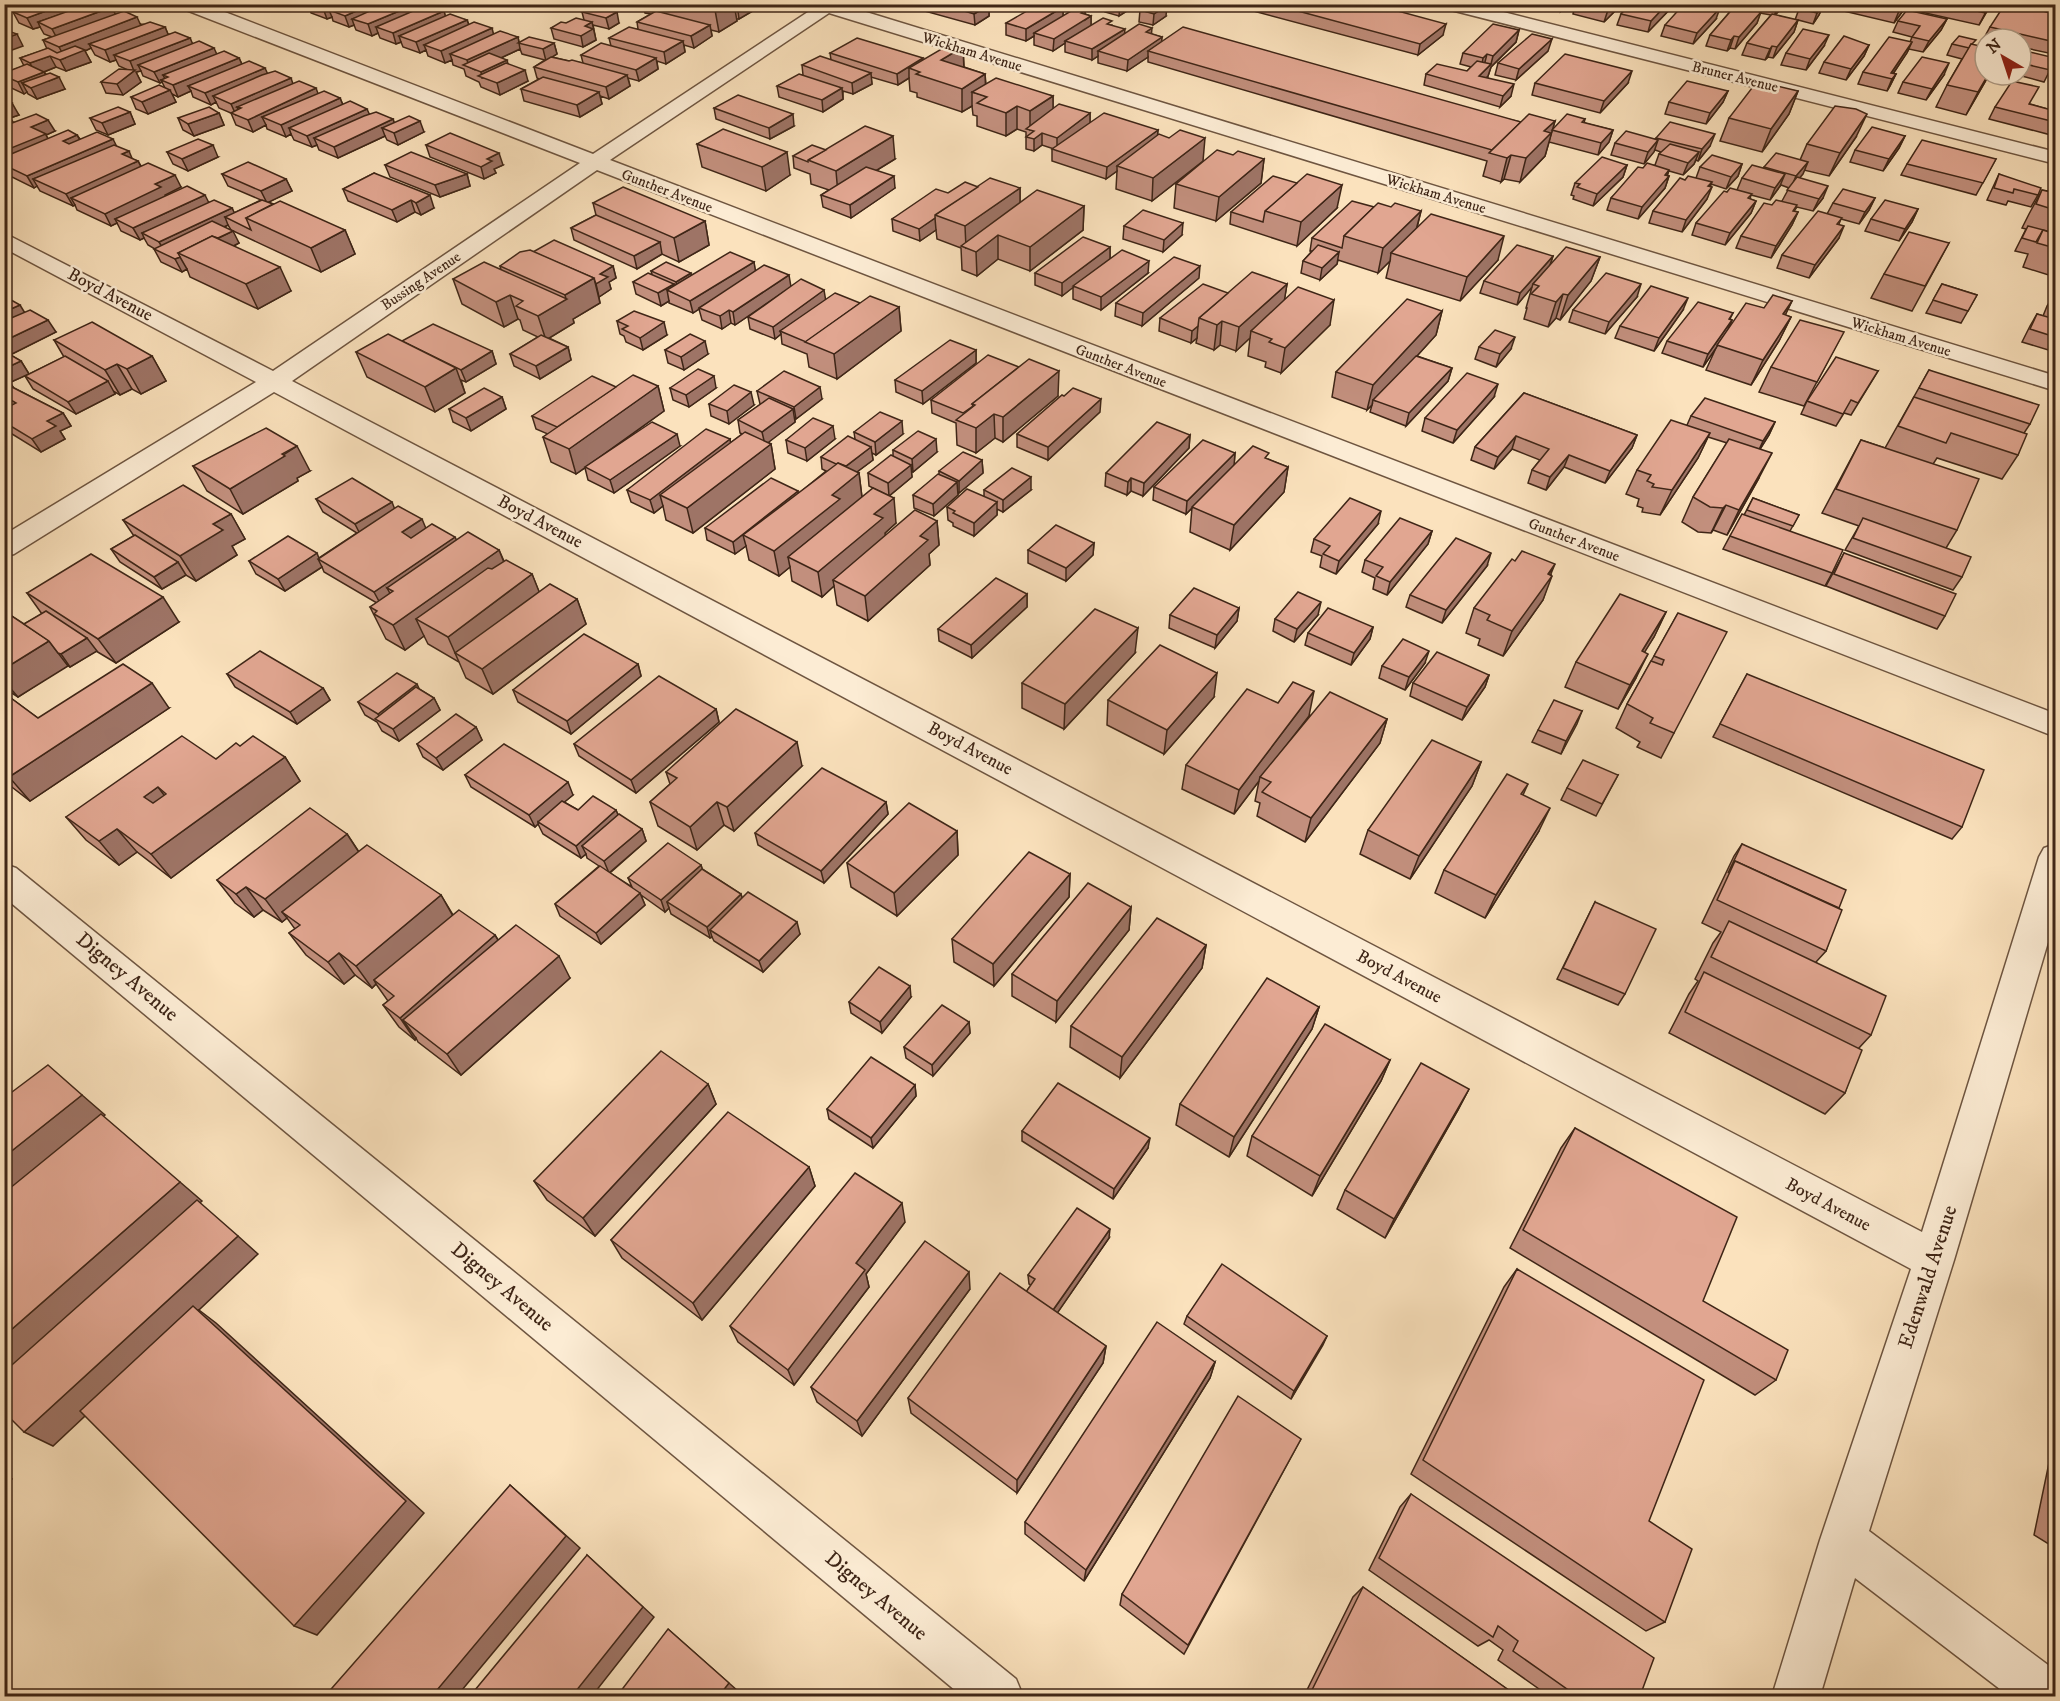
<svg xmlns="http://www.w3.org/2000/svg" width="2060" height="1701" viewBox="0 0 2060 1701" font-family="'IM FELL DW Pica',serif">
  <rect width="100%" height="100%" fill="#fbe2bd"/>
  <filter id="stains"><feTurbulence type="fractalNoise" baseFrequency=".00333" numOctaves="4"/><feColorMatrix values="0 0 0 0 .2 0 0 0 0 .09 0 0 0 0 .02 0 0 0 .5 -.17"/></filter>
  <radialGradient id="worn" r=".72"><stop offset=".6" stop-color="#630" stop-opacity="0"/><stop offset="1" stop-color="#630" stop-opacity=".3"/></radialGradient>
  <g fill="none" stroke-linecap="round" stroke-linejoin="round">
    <defs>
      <g id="minor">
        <path d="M179,4H204L593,154L814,8L809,4H840L2056,376V391L829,13L610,160L2056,714V737L597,170L292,381L1922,1232L2039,857L2044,848L2056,844V915L1954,1260L1869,1531L2056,1671V1696H2009L1855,1578L1820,1696H1772L1820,1540L1911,1269L274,392L14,554L4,557V535L256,382L4,248V233L273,371L580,163L181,8Z"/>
        <path d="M1441,4H1472L2056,152V164L1443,8Z"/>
        <path d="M4,864L16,868L1016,1679L1023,1696H962L4,897Z"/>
      </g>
    </defs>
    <use href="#minor" stroke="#6e5540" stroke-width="3"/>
    <use href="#minor" fill="#fcecd4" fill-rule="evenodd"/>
  </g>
  <g fill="#c28f7d" stroke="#3f2617" stroke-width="1.5">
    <path d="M4,4H107L112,7L115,14L141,24L165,27L168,34L190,38L192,44L217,54L239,58L242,64L318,94L340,98L343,105L369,114L393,119L394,123L424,132L398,145L387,140L385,136L338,158L319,150L317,145L312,147L294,140L291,134L286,137L267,129L266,125L253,132L236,125L231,113L219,108L216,102L211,105L193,97L191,91L178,97L172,94L176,102L148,114L136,109L131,97L165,88L162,82L160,83L143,76L141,71L136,72L141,82L123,95L106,93L101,82L128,70L119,66L116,60L110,62L95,55L91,48L85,51L91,62L66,71L56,67L44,72L46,74L65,89L37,99L28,94L27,92L24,94L7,86L4,82V73L24,66L20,58L47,49L43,40L52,37L44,34L40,27L33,29L19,23L13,12L15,11L4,7Z"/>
    <path d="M289,4H420L421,8L444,11L445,16L467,20L469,25L494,34L518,37L519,42L554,43L557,54L552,57L569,61L583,63L581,55L611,46L609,38L638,29L637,22L651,14L645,13L643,4H756V9L739,19H736L737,21L719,32L711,30L712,36L694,48L684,45L685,52L666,64L657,61L658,69L639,81L628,78L630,86L609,99L600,96L602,104L580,117L524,101L521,89L539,79L537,78L534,67L545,60L522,54L520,49L501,58L528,81L500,95L481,87L479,82L466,76L464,69L453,65L452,60L445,63L428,56L426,50L420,53L403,47L401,42L396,44L380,38L378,33L372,36L356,30L354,25L349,27L333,21L332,17L327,19L311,13L309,7L302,10Z"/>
    <path d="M505,4H535L522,10Z"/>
    <path d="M910,4H992L989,6V16L975,25L910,7Z"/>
    <path d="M1106,4H1133V7L1119,16L1105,12Z"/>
    <path d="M1372,4L1443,35L1418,55L1231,5Z"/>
    <path d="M1534,4H1568L1561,11Z"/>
    <path d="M1575,4H1622L1604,22L1573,14Z"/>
    <path d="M1630,4H1672L1671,8L1648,32L1617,25L1621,14Z"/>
    <path d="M1723,4H1739L1737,6L1758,11L1760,4H1784L1783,7L1775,15L1795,20L1799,9L1824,4L1819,15L1813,24L1798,20L1794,32L1773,58L1768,57L1765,60L1742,55L1747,43L1771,15L1760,13L1757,23L1735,49L1730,48L1727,51L1706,46L1710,35L1734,7Z"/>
    <path d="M1833,4H1908L1894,23L1831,8Z"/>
    <path d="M1925,4H1991L1979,25L1921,12Z"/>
    <path d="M592,6L619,23L609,29L593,25L596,40L583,47L554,39L551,28L566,23L584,20L582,12Z"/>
    <path d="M1063,7V16L1085,10V14L1091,16V25H1112L1124,34H1151L1162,37L1161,42L1521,122L1555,121L1545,156L1520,182L1504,179L1501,182L1483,176L1487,161L1148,62V57L1127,71L1098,63V56L1092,60L1065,52V43L1053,51L1034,45V36L1026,41L1006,35V23Z"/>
    <path d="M1140,10L1166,16L1153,25L1139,22Z"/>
    <path d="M2055,14V49L2053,54L2021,47V39H1988L1984,38L1990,27Z"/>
    <path d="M1716,19L1693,44L1661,36L1665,25Z"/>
    <path d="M1947,19L1941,30L1923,52L1909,49L1893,74H1896L1890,86L1887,91L1858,84L1863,72L1910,42L1912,37L1893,32L1898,21Z"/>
    <path d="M1519,30L1516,42L1491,67L1488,76L1487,77L1511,96L1500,107L1424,85L1426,74L1467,71L1471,67L1460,64L1463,53Z"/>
    <path d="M1952,44L1973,45L1985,75H1989L1966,115L1936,107L1947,85L1962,59L1947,55Z"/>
    <path d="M1869,45L1864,56L1846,80L1819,73L1824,62Z"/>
    <path d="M1824,46L1806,70L1781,65L1786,53Z"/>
    <path d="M963,47L964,67L985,74L986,84L1053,96V109L1090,113V123L1158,130L1157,136L1203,161L1152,201L1116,189L1117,171L1106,179L1052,161V149H1054L1042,145L1034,151L1026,149V132L1017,129L1006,136L977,126V116L973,115L972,106L962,112L917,97V93L910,91L909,78L898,85L871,77L872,84L853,94L843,91V99L823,112L779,97L777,86L803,75L802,65L831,60L830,53L923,60Z"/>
    <path d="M2021,50L2055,60L2044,82L2018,75H2021Z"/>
    <path d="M1548,51L1516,80L1495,75L1498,63Z"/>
    <path d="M2055,65V79L2050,77Z"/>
    <path d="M1944,75L1926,100L1898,93L1903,82Z"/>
    <path d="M1535,83H1628L1600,113L1532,95Z"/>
    <path d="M1767,87L1798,91L1789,114L1762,152L1720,141L1729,118Z"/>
    <path d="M1728,91L1723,102L1706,124L1665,114L1669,102Z"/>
    <path d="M4,99L19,115L10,118L13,122L55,131L46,135L48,139L77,135L80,139L116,146L132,159L138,161L141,166L181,187L165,195L166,196L208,202L232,208L234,213L261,200L228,186L222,174L286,179L292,191L268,202L345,230L355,254L321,272L231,230L228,225L224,227L239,243L234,246L291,291L258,309L190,277L187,269L182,272L161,262L154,249H155L148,245L144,238L140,240L121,231L117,223L111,226L77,210L75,205L73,206L40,191L37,186L34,188L4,173Z"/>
    <path d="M2030,104L2055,111V127L2051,135L1989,119L1995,107Z"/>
    <path d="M714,108L794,126L770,139L716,119Z"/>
    <path d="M130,112L135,124L108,135L96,130L90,118Z"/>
    <path d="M219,113L224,125L194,136L183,130L178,118Z"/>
    <path d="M1585,119L1584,123L1613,130L1609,142L1598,155L1549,142L1552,130Z"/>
    <path d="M1905,136L1899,148L1883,171L1850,162L1855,150Z"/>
    <path d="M1856,137L1829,176L1804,170L1799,178L1823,198L1813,211L1797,207L1794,211L1798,212L1792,225L1771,258L1736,248L1741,236L1772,205L1782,201L1789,188L1781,185L1770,200L1751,195L1750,199L1756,201L1751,213L1725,245L1692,235L1696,223L1727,192L1737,190L1742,178L1763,169L1764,167L1800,160L1807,144Z"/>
    <path d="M1656,138L1710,146L1698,161L1696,160L1694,164L1683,175L1669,171L1667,175L1669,176L1665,188L1638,219L1607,210L1611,198L1643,168L1655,165L1659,154L1661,152L1655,150L1644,164L1611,155L1615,143L1655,139Z"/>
    <path d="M697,144L790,175L766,191L702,167Z"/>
    <path d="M426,145L503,165L494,169L496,173L484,179L430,157Z"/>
    <path d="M826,150L895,159L877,170L895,188L851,218L823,207L821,195L829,190L811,184L810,174L794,168L793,156Z"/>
    <path d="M167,152L218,157L188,171L173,164Z"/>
    <path d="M1233,155L1264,159L1261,183L1216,221L1174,208L1176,184Z"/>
    <path d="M1996,159L1976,195L1901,175L1907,164Z"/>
    <path d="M1742,164L1738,176L1726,189L1711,184L1707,199L1682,232L1649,223L1653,211L1685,180L1696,178L1700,167Z"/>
    <path d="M385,165L467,174L470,186L440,197L390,177Z"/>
    <path d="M1627,165L1623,177L1593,206L1573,199L1574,196L1571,195L1575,183Z"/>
    <path d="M374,173L434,208L421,215L415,212L397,222L348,201L343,189Z"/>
    <path d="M1999,174L2038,195L2031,207L2008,201L2006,205L1987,200Z"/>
    <path d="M2055,178V277L2023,267L2028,254L2015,251L2026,229L2022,228L2029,214L2042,190L2048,191Z"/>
    <path d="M978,187L1020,188V203L1084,206L1083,230L1030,271L998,259L977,276L962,270L961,248L937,239L936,230L920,241L893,231L892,219L948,193Z"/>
    <path d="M1875,198L1869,210L1859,224L1841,219L1839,224V238L1809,278L1777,268L1782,255L1827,214L1833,203Z"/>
    <path d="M593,203L705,221L709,245L679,262L662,254L637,269L574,240L571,228L596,215Z"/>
    <path d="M1374,207H1391L1421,211L1417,228L1498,260L1460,301L1386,278L1390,261L1378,273L1338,260L1337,264L1320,280L1301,273L1303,261L1312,251H1310L1312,238Z"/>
    <path d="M1337,208L1297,246L1230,224L1231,212Z"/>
    <path d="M1918,209L1912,222L1899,241L1865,231L1871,219Z"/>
    <path d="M1124,226L1182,235L1163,252L1123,239Z"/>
    <path d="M1949,243L1912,311L1871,298L1884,274Z"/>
    <path d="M1110,247V259L1088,276L1148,273L1101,310L1073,299V287L1062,296L1035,285V273Z"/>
    <path d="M533,252L613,266L616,278L609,282L611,289L599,297L600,303L573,319L574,323L549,338L568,347L571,360L540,379L514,366L510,354L538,337L523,330L520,320L518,319L504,327L462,304L453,279L501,270L500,266Z"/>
    <path d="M1553,256L1550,265L1600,257L1591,281L1560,320L1556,318L1548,327L1524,319L1527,308H1526L1532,287L1517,305L1480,293L1484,281Z"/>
    <path d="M754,262L755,271L825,300L899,307L901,331L837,379L809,367L807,354L782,344L781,334L775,339L750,329L748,317L766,304L735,325L731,323L722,329L702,320L699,309L693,313L669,303V301L661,306L636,294L633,282L652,274L651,271L691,275Z"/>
    <path d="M1199,278L1142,326L1115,316L1116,303Z"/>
    <path d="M1287,284L1284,301L1330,325L1281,373L1265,367L1266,362L1248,356L1250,338L1236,351L1220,345L1214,350L1196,343L1197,338L1191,343L1159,331L1160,318L1228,293Z"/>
    <path d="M1942,284L1977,295L1961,323L1926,313Z"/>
    <path d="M2055,293V352L2022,342L2030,326L2037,314L2043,316L2047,306Z"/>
    <path d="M4,296L24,312L56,332L10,355L21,361L29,374L11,382L9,381L13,387H12L63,413L71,426L60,431L65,439L41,452L4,429V409L9,407L5,404Z"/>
    <path d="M1637,297L1605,334L1569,322L1573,310Z"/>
    <path d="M1792,301L1785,315L1791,317L1779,341L1751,385L1706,370L1716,348L1703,367L1662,353L1667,341L1733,313L1730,319L1732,320L1728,330L1764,308Z"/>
    <path d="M1683,310L1654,351L1615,338L1620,326Z"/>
    <path d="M1442,311L1436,335L1417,356L1452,368L1448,381L1406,426L1370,412L1372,405L1367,410L1332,397L1336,372Z"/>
    <path d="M617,321L667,335L643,350L626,342L624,336L620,334Z"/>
    <path d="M1843,333L1804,406L1759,392L1771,367Z"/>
    <path d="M54,340L152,356L166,381L141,394L132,389L120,395L113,391L115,394L76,414L33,389L25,376L64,357Z"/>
    <path d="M402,342L492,351L496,364L466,382L461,380L465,393L435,412L367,377L356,352Z"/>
    <path d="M1479,347L1511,349L1496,367L1475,359Z"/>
    <path d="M665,350L708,354L684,370L668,363Z"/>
    <path d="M976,350V363L923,404L896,392L895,380Z"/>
    <path d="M1019,367L1058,396L1003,442L995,438L976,453L957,445L956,423L932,413L931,400Z"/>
    <path d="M1929,370L2030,424L2024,433L2018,455L2002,479L1937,458L1933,464L1957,530L1946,548L1962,577L1953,590L1845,550L1859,526L1822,513L1861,440L1885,448Z"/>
    <path d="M1878,371L1851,415L1844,413L1836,426L1801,414L1807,401Z"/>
    <path d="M658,386L664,411L605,454L680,446L614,493L588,480L585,468L576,474L551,462L543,437L548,434L536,429L532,416L616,387Z"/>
    <path d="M670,388H716L689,407L673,400Z"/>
    <path d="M757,391L822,399L796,419H795V422L768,442L771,444L775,469L693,533L666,520L663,506L654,513L631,502L627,490L730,439V443L742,434L740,433L738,420L761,404H760Z"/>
    <path d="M1524,393L1637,435L1632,448L1605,483L1564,467L1546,490L1528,483L1532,470L1540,460L1512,449L1494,469L1471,460L1475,447Z"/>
    <path d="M502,397L506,409L471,431L453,422L449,409Z"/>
    <path d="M1494,397L1453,443L1422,431L1425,418Z"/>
    <path d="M709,404L754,405L729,424L711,416Z"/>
    <path d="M1100,412L1048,460L1017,447V434Z"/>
    <path d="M1691,416L1775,422L1769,435L1760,449L1759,478L1727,535L1713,530L1711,533L1698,532L1682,522L1693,497L1727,443L1708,437L1698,458L1660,515L1642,512L1643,508L1637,506L1639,499L1626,494L1637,470L1687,425Z"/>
    <path d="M854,432L903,434L876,455L872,453L873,460L857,472L859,473L862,497L896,523L885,533V536L937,521L939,545L929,554L930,565L868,621L837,605L834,586L822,597L792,581L790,567L779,576L749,560L746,546L735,554L707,540L705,528L799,493L826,471L822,469L821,457L855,439Z"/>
    <path d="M1190,435L1189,448L1143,496L1131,491L1127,495L1105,486L1106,473Z"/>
    <path d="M835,439L807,461L788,453L786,440Z"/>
    <path d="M893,450L937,452L913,472L911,471L912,477L889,496L869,486L868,473L893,457Z"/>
    <path d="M1235,453L1234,466L1186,514L1153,500L1154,487Z"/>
    <path d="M1268,459L1288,467L1284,492L1230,550L1190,532L1192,507Z"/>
    <path d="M982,460L983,473L959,493L958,492V495L934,516L914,508L913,495L939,475V471Z"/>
    <path d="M193,466L310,471L297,478L298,481L243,514L207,491Z"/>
    <path d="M984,490H1031L1003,512L997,509V515L974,536L953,526V523L948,520L947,507L984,497Z"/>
    <path d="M1753,498L1799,515L1790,531L1832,573L1825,586L1723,549L1730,536L1744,515Z"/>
    <path d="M316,499L395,509L426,528L457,540L499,550L504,561L532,574L539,592L577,599L586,624L493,694L466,678L459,662L428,644L424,636L405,650L386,639L370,607L377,603L324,572L322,567L285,591L256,574L249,561L319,558L357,533L323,512Z"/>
    <path d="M231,514L245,539L232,546L237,555L196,581L186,575L162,589L120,562L111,549L134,536L123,520Z"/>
    <path d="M1378,524L1336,574L1320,567L1322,556L1311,552L1314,539Z"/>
    <path d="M1432,531L1428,544L1387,595L1373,589L1375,578L1362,572L1365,560Z"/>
    <path d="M1094,543L1093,555L1066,581L1028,563V550Z"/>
    <path d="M1844,553L1945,616L1937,629L1826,586Z"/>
    <path d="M1487,566L1442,623L1406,607L1410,595Z"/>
    <path d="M1551,575L1543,600L1503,656L1478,645L1480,639L1466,633L1474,608Z"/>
    <path d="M27,593L179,622L116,663L96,651L70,667L67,665L18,697L4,688V611L24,624L42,614Z"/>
    <path d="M1027,594V607L972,658L939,641L938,629Z"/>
    <path d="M1239,608L1237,621L1215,648L1169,628L1170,615Z"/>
    <path d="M1666,612L1654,637L1644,652L1636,678L1618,709L1565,687L1576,662Z"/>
    <path d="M1678,613L1674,733L1661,758L1637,747L1640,742L1616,728L1627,704Z"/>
    <path d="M1318,615L1294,642L1273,631L1275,619Z"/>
    <path d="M1373,627L1370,639L1351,665L1305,645L1308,633Z"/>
    <path d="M1135,653L1064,729L1022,708V683Z"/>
    <path d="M1425,663L1405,690L1379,678L1382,666Z"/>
    <path d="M638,664L641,676L571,734L518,702L513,690Z"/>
    <path d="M227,674L323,688L330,700L297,724L235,687Z"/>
    <path d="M1747,674L1962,827L1952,839L1713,737Z"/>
    <path d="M1489,675L1485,687L1462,720L1410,696L1413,683Z"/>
    <path d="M419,689L434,698L440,710L399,741L382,731L377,722L365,715L358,702Z"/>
    <path d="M4,693L38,718L169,708L30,801L4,781Z"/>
    <path d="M1214,697L1164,754L1107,725L1108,700Z"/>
    <path d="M716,709L719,722L636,793L579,756L574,744Z"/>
    <path d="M1582,711L1561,754L1532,742L1538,730Z"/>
    <path d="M1309,716L1291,740L1387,719L1380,743L1305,842L1257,816L1260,803L1255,801L1259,781L1234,814L1182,789L1186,765Z"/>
    <path d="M476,727L482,740L443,770L423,757L417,744Z"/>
    <path d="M240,746L285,757L300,781L171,878L137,852L119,865L86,840L66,817L216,759Z"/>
    <path d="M1481,762L1472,786L1410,879L1360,854L1368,830Z"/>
    <path d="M802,766L734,831L724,825L697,850L658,826L650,802L670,784L666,772Z"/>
    <path d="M465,775L573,795L564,802L578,810H616L618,816L642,829L646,841L610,873L632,887L628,878L701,865L702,869L741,894L742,898L800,934L763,972L714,941L712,937L710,938L671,914L669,908L665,912L641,895L645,905L601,944L560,916L555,904L599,866L587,858L586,854L581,858L543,834L538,824L535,827L471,787Z"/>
    <path d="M1618,775L1596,816L1561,800L1567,788Z"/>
    <path d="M1528,784L1523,795L1539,831L1485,918L1435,893L1444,870Z"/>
    <path d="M886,802L888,814L824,883L758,845L755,833Z"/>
    <path d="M957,831L958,855L897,916L851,887L847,863Z"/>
    <path d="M347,834L359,852L441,895L453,915L495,935L498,940L570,978L461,1075L418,1042L416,1038L415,1040L399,1027L383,1005L388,1001L376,984L372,988L355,975L344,984L306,955L289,933L295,929L287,918L282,922L263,910L254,917L235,903L217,880Z"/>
    <path d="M1742,844L1839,908L1826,951L1816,962L1871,1035L1859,1048L1845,1093L1825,1114L1669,1033L1689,994L1698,981L1695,979L1713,943L1721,932L1702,923L1734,856Z"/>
    <path d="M1070,874L1069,897L994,986L954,962L952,939Z"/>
    <path d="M1595,902L1625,994L1618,1005L1557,979Z"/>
    <path d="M1131,907L1129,930L1056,1022L1012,996V974Z"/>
    <path d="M1206,945L1202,968L1120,1078L1070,1047L1071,1026Z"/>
    <path d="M911,997L882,1033L851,1013L849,1002Z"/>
    <path d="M1319,1007L1312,1029L1229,1157L1176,1125L1180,1104Z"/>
    <path d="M969,1022L970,1033L933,1076L906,1058L904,1047Z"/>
    <path d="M1390,1060L1381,1081L1312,1196L1247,1156L1252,1136Z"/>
    <path d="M708,1084L716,1104L595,1236L547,1200L534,1181Z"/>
    <path d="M915,1085L916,1096L873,1148L829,1119L827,1109Z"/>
    <path d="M1469,1089L1458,1110L1385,1238L1337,1209L1345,1190Z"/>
    <path d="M1575,1128L1703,1301L1776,1380L1755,1395L1510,1248L1561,1148Z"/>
    <path d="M1022,1131L1148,1148L1113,1199L1022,1141Z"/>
    <path d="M809,1167L815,1186L702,1320L622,1258L611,1240Z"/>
    <path d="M905,1222L866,1274L869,1287L794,1385L738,1342L730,1326Z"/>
    <path d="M1109,1238L1057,1313L1106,1346L1103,1363L1017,1493L911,1413L908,1398L1026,1292L1031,1285L1029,1284L1028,1275Z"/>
    <path d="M1517,1269L1649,1521L1665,1622L1646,1631L1411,1474L1504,1287Z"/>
    <path d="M970,1289L862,1436L817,1402L811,1387Z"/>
    <path d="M1187,1316L1327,1336L1291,1399L1184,1324Z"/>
    <path d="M1215,1362L1210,1378L1084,1581L1025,1534V1522Z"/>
    <path d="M2055,1434V1548L2034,1535Z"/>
    <path d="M1301,1439L1184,1654L1120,1605L1122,1594Z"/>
    <path d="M1411,1494L1640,1696H1549L1498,1660L1503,1650L1489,1640L1478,1646L1369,1570L1400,1507Z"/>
    <path d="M1363,1587L1517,1696H1304L1353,1597Z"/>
  </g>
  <g fill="#9e7466" stroke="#3f2617" stroke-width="1.5">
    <path d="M17,4H48L22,14Z"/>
    <path d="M65,4H91L38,22L40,27L33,29L27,18Z"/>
    <path d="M300,4H308L309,7L302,10Z"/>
    <path d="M331,4H362L329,10L332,17L327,19L323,8Z"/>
    <path d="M372,4H400L352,19L354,25L349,27L345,16Z"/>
    <path d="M416,4H420L423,14L376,27L378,33L372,36L368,24Z"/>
    <path d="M521,4H535L522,10Z"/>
    <path d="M724,4H734L737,21L719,32L715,10Z"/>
    <path d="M737,4H756V9L739,19Z"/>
    <path d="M1133,4V7L1119,16L1120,5Z"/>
    <path d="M1563,4H1568L1561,11Z"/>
    <path d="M1614,4H1622L1604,22L1608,10Z"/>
    <path d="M1667,4H1672L1671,8L1648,32L1651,21Z"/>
    <path d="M1779,4H1784L1783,7L1774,16Z"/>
    <path d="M1824,4L1819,15L1813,24L1817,13Z"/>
    <path d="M1904,4H1908L1894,23L1899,11Z"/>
    <path d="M1990,4H1991L1989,8L1979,25Z"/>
    <path d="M989,5V16L975,25L974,14Z"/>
    <path d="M1167,5L1166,16L1153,25L1154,14Z"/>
    <path d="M112,7L117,18L58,40L52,29Z"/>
    <path d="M1063,7V19L1034,33V36L1026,41V29Z"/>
    <path d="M1720,8L1716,19L1693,44L1697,33Z"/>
    <path d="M1085,10V20L1091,16V27L1065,41V43L1053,51L1054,39L1081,13Z"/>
    <path d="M444,11L447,22L399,36L401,42L396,44L393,33Z"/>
    <path d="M617,12L619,23L609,29L606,18Z"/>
    <path d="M1761,12L1757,23L1735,49L1739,37Z"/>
    <path d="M137,17L142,28L89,44L91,48L85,51L91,62L66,71L60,60L65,58L59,47Z"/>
    <path d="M1947,19L1941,30L1923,52L1929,41Z"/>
    <path d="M467,20L471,31L424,45L426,50L420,53L416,42Z"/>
    <path d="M1798,20L1794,32L1773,58L1777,47Z"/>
    <path d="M592,22L596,40L583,47L581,36L585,26Z"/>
    <path d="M1446,24L1443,35L1418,55L1420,44Z"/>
    <path d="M710,25L712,36L694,48L691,36Z"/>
    <path d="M165,27L170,39L114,55L116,60L110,62L105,50Z"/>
    <path d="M492,28L495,40L450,54L452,60L445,63L441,51Z"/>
    <path d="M1152,28L1151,39L1146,32Z"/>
    <path d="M1125,29L1124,40L1098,51V56L1092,60V49Z"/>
    <path d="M1519,30L1516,42L1491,67L1488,76L1477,87L1479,76L1491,64L1493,56Z"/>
    <path d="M17,34L23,46L4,53V39Z"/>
    <path d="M1829,35L1824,46L1806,70L1810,59Z"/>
    <path d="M1734,36L1730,48L1727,51L1731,40Z"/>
    <path d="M518,37L520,49L475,70L469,67L467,60Z"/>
    <path d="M1162,37L1161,48L1148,51V57L1127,71L1128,60Z"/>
    <path d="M190,38L195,49L138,65L141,71L136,72L141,82L123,95L117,84L134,71L130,61Z"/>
    <path d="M1552,39L1548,51L1516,80L1519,69Z"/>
    <path d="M683,41L685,52L666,64L664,52Z"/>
    <path d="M1912,42L1907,53L1890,78L1891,73Z"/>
    <path d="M554,43L557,54L546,61L543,49Z"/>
    <path d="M1869,45L1864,56L1846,80L1851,69Z"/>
    <path d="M1772,46L1768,57L1765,60L1770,49Z"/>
    <path d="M963,47L964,70L941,60Z"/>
    <path d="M214,48L219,59L163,75L166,81L161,80L162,82L160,83L154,72Z"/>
    <path d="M1487,54L1484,66L1481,70L1483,58Z"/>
    <path d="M50,56L56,67L36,75L30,63Z"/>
    <path d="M239,58L244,69L188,86L191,91L178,97L173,85Z"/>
    <path d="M656,58L658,69L639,81L636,70Z"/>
    <path d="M923,58V70L909,68V78L898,85L897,74Z"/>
    <path d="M507,60L510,72L482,78L481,72Z"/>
    <path d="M1949,63L1944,75L1926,100L1932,89Z"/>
    <path d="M265,68L270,79L213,96L216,102L211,105L205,93Z"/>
    <path d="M525,70L528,81L500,95L497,83Z"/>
    <path d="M1632,71L1628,83L1600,113L1604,101Z"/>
    <path d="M44,72L49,81L59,77L65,89L37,99L31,88L22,83L27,92L24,94L18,82Z"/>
    <path d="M871,73L872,84L853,94L852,83Z"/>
    <path d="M985,74L986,96L972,92V106L962,112V89Z"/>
    <path d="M1896,74L1890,86L1887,91L1892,79Z"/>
    <path d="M627,75L630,86L609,99L606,87Z"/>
    <path d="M1988,75H1989L1966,115L1978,92Z"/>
    <path d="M291,78L295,90L241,108L237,107L240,114L236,115L231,104Z"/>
    <path d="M1514,84L1511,96L1500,107L1503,96Z"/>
    <path d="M316,88L320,99L262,117L266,125L253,132L248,120Z"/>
    <path d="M842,88L843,99L823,112L822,100Z"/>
    <path d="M170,90L176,102L148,114L142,102Z"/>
    <path d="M1728,91L1723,102L1706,124L1710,113Z"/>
    <path d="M1798,91L1789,114L1762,152L1771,129Z"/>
    <path d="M599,92L602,104L580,117L577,105Z"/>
    <path d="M1053,96V119L1030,130V111Z"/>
    <path d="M340,98L345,110L289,128L291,134L286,137L281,125Z"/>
    <path d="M12,103L19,115L10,118L17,129L4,133V106Z"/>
    <path d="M1017,106V129L1006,136V113Z"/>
    <path d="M367,109L372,120L314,138L317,145L312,147L307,136Z"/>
    <path d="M130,112L135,124L108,135L102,123Z"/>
    <path d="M219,113L224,125L194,136L188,124Z"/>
    <path d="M1090,113V125L1057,150V138Z"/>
    <path d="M793,114L794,126L770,139L769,128Z"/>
    <path d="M1867,114L1856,137L1829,176L1840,153Z"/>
    <path d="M393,119L397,131L382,128L385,136L338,158L334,147Z"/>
    <path d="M48,120L55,131L46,135L52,146L4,165V151L31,127Z"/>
    <path d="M420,121L424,132L398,145L394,133Z"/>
    <path d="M1555,121L1545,156L1520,182L1526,158L1544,131Z"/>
    <path d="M1158,130L1157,142L1117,166V171L1106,179L1107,167Z"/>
    <path d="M1613,130L1609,142L1598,155L1601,143Z"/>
    <path d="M1042,133V145L1034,151V139Z"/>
    <path d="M1715,134L1710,146L1698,161L1702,149Z"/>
    <path d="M77,135L84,147L69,153L63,141Z"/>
    <path d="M893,136L895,159L838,194L836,171Z"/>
    <path d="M1905,136L1899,148L1883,171L1889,159Z"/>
    <path d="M1205,138L1203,161L1152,201L1153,178Z"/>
    <path d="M113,139L119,151L33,179L37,186L34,188L27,176Z"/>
    <path d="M1658,140L1654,152L1644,164L1648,152Z"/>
    <path d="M213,145L218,157L188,171L182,159Z"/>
    <path d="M129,151L134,163L138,161L144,173L71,198L75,205L73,206L66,194L122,154Z"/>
    <path d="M787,152L790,175L766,191L762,167Z"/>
    <path d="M1699,152L1694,164L1683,175L1688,163Z"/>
    <path d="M499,153L503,165L494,169L496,173L484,179L481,167L487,159Z"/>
    <path d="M1511,155L1504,179L1501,182L1507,158Z"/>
    <path d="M1264,159L1261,183L1216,221L1219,197Z"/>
    <path d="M1808,162L1803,174L1791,188L1796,176Z"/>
    <path d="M1742,164L1738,176L1726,189L1731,177Z"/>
    <path d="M1627,165L1623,177L1593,206L1597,194Z"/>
    <path d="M1669,170L1666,180L1669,176L1665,188L1638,219L1642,207Z"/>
    <path d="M467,174L470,186L440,197L435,185Z"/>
    <path d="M1785,174L1780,186L1770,200L1775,188Z"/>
    <path d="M175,175L181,187L165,195L167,200L115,219L117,223L111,226L105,214L155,184Z"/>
    <path d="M894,176L895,188L851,218L850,205Z"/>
    <path d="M286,179L292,191L267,203L261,191Z"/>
    <path d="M1712,182L1708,192L1712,187L1707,199L1682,232L1686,220Z"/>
    <path d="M1342,185L1337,208L1297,246L1301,222Z"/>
    <path d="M1828,186L1823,198L1813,211L1819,199Z"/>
    <path d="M1020,188V212L966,248L965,226Z"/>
    <path d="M205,195L211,207L142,233L144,238L140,240L133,228Z"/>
    <path d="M430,195L434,208L421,215L416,203Z"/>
    <path d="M1875,198L1869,210L1859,224L1865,212Z"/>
    <path d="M411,200L415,212L397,222L392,210Z"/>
    <path d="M1756,201L1751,213L1725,245L1730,233Z"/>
    <path d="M1084,206L1083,230L1030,271V247Z"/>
    <path d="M232,208L238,220L225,217L228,225L166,254L159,242Z"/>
    <path d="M1918,209L1912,222L1899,241L1905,229Z"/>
    <path d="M1421,211L1415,234L1391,253L1390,261L1378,273L1383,248Z"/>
    <path d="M1798,212L1792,225L1771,258L1776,246Z"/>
    <path d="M935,218L936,230L920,241L919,229Z"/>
    <path d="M705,221L709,245L679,262L674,238Z"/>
    <path d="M1183,223L1182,235L1163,252L1164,240Z"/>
    <path d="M1844,226L1839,238L1809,278L1815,265Z"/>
    <path d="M345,230L355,254L321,272L311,248Z"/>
    <path d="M233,231L239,243L200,263L184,255Z"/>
    <path d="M998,235V259L977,276L976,252Z"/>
    <path d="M1504,236L1498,260L1460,301L1467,277Z"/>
    <path d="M660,242L662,254L637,269L634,256Z"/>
    <path d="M1110,247V259L1062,296V283Z"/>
    <path d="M1339,252L1337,264L1320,280L1322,268Z"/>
    <path d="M1553,256L1549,268L1533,284L1532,287L1517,305L1520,293Z"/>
    <path d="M180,257L187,269L182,272L175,259Z"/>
    <path d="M1600,257L1591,281L1560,320L1568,295Z"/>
    <path d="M1149,261L1148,273L1101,310V297Z"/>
    <path d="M754,262L756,274L699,308V309L693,313L690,301Z"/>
    <path d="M613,266L616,278L609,282L611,289L599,297L596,284L600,274Z"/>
    <path d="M1200,266L1199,278L1142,326L1143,313Z"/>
    <path d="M280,267L291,291L258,309L246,284Z"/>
    <path d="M691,273L693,286L679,295L676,282Z"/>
    <path d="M789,275L791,287L735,325L733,312Z"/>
    <path d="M594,278L600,303L573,319L574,323L546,340L538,316L566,299L565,295Z"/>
    <path d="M674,284L676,294L667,290L669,301L661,306L658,293Z"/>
    <path d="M1287,284L1283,309L1251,331L1250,338L1236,351L1239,327Z"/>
    <path d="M1641,284L1637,297L1605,334L1609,322Z"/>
    <path d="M824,290L826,302L780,331L781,334L775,339L773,327Z"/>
    <path d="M1563,294L1556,318L1548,327L1556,302Z"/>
    <path d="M510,295L518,319L504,327L496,302Z"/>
    <path d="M1688,298L1683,310L1654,351L1659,338Z"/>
    <path d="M1334,300L1330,325L1281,373L1285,348Z"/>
    <path d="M1792,301L1780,326L1783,314Z"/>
    <path d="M20,305L28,318L4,329V312Z"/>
    <path d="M899,307L901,331L837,379L834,354Z"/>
    <path d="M729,310L731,323L722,329L720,316Z"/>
    <path d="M1442,311L1436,335L1376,401L1373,400L1372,405L1367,410L1373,385Z"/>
    <path d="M1791,317L1779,341L1751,385L1763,360Z"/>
    <path d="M48,320L56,332L4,358V341Z"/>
    <path d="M1732,320L1727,332L1703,367L1708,354Z"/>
    <path d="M1222,321L1220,345L1214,350L1217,325Z"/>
    <path d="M664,322L667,335L643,350L640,338Z"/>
    <path d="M1198,326L1197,338L1191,343L1192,331Z"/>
    <path d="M1515,337L1511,349L1496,367L1500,354Z"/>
    <path d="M705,341L708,354L684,370L681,357Z"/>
    <path d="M568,347L571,360L540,379L536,366Z"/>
    <path d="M976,350V363L923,404L922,391Z"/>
    <path d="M492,351L496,364L466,382L461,370Z"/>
    <path d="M152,356L166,381L141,394L127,369Z"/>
    <path d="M21,361L29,374L11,382L4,373V369Z"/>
    <path d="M117,364L132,389L120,395L105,370Z"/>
    <path d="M456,368L465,393L435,412L425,387Z"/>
    <path d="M1452,368L1448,381L1406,426L1409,413Z"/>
    <path d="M1059,371L1058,396L1003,442V417Z"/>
    <path d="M4,374L13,387L4,391Z"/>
    <path d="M714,376L716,388L689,407L686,395Z"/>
    <path d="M108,381L115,394L76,414L68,402Z"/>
    <path d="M1498,384L1494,397L1453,443L1457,430Z"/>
    <path d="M658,386L664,411L576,474L569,449Z"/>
    <path d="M820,387L822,399L796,419L794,407Z"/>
    <path d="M751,392L754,405L729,424L727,411Z"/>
    <path d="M502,397L506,409L471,431L466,418Z"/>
    <path d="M1101,399L1100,412L1048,460V447Z"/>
    <path d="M793,409L795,422L765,445L762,432Z"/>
    <path d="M63,413L71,426L60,431L65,439L41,452L32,439L47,421Z"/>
    <path d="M994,414L995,438L976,453V428Z"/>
    <path d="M902,421L903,434L876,455L875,442Z"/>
    <path d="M1775,422L1769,435L1757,454L1763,441Z"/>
    <path d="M833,426L835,439L807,461L805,448Z"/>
    <path d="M1710,433L1698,458L1660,515L1672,490Z"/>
    <path d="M677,434L680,446L614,493L610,480Z"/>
    <path d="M1190,435L1189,448L1143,496L1144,483Z"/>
    <path d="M1637,435L1632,448L1605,483L1610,471Z"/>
    <path d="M1516,436L1512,449L1494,469L1498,457Z"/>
    <path d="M730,439L732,452L660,495L663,506L654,513L650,500Z"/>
    <path d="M936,439L937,452L913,472L912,459Z"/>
    <path d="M771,444L775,469L693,533L687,508Z"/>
    <path d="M297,446L310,471L297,478L298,481L243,514L230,489Z"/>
    <path d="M871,447L873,460L846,480L844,468Z"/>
    <path d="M1235,453L1234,466L1186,514L1187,501Z"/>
    <path d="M1772,453L1759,478L1727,535L1739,510Z"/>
    <path d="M1569,455L1564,467L1546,490L1550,477Z"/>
    <path d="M982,460L983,473L959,493V481Z"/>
    <path d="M911,465L912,477L889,496L888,483Z"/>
    <path d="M1288,467L1284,492L1230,550L1234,525Z"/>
    <path d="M859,473L862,498L788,557L790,567L779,576L774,551L832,495Z"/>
    <path d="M1031,477V490L1003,512V500Z"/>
    <path d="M1131,478V491L1127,495L1128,482Z"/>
    <path d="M957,482L958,495L934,516L933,504Z"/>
    <path d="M798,491L800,503L743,535L746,546L735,554L733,542Z"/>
    <path d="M894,498L896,523L885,533L886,543L833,580L834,586L822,597L818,572L874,514Z"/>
    <path d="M392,502L397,515L361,536L355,524Z"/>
    <path d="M997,502V515L974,536V523Z"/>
    <path d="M1726,505L1713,530L1711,533L1723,508Z"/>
    <path d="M1381,511L1378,524L1336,574L1339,561Z"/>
    <path d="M231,514L245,539L232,546L237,555L196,581L180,556L213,524Z"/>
    <path d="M422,519L427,531L407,545L402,532Z"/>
    <path d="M937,521L939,545L929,554L930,565L868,621L865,596L920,536Z"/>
    <path d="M1432,531L1428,544L1387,595L1390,582Z"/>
    <path d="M455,537L461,549L393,591L387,588L392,597L381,605L374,592Z"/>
    <path d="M1094,543L1093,555L1066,581V568Z"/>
    <path d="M499,550L509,575L416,619L424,636L405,650L393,625Z"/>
    <path d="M317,553L320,561L318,559L322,567L285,591L278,579Z"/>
    <path d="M1491,553L1487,566L1442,623L1446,610Z"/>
    <path d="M178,562L186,575L162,589L154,577Z"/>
    <path d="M1555,564L1548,581L1552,576L1543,600L1503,656L1512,631Z"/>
    <path d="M532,574L542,599L455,653L459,662L448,637Z"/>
    <path d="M1027,594V607L972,658L971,645Z"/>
    <path d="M163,597L179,622L116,663L98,639Z"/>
    <path d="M577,599L586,624L493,694L482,669Z"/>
    <path d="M1321,602L1318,615L1294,642L1297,629Z"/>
    <path d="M1239,608L1237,621L1215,648L1217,635Z"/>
    <path d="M1666,612L1654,637L1630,676L1642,651Z"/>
    <path d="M1373,627L1370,639L1351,665L1354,653Z"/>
    <path d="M1138,628L1135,653L1064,729L1065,704Z"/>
    <path d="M87,638L97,651L70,667L61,654Z"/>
    <path d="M49,641L68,666L18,697L4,681V669Z"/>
    <path d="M1429,651L1425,663L1405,690L1409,677Z"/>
    <path d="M1648,654L1636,678L1618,709L1630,685Z"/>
    <path d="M638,664L641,676L571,734L567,721Z"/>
    <path d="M1217,673L1214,697L1164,754L1167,730Z"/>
    <path d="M1489,675L1485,687L1462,720L1467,707Z"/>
    <path d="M152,683L169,708L30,801L9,777Z"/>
    <path d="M417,684L423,697L383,723L378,714Z"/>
    <path d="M323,688L330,700L297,724L290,712Z"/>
    <path d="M1314,691L1309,716L1262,777H1260L1259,781L1234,814L1239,790Z"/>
    <path d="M434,698L440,710L399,741L393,729Z"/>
    <path d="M716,709L719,722L636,793L631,780Z"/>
    <path d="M1582,711L1577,724L1561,754L1566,741Z"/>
    <path d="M1387,719L1380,743L1305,842L1311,818Z"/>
    <path d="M476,727L482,740L443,770L436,758Z"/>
    <path d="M797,742L802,766L734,831L727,807Z"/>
    <path d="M285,757L300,781L171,878L151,854Z"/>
    <path d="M1481,762L1472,786L1410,879L1419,856Z"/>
    <path d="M568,782L573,795L539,823L538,822V824L535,827L529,815Z"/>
    <path d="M158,787L176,811L163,820L144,797Z"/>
    <path d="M717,802L724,825L697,850L690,827Z"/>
    <path d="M886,802L888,814L824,883L821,871Z"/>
    <path d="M1550,808L1539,831L1485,918L1496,895Z"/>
    <path d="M616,810L621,822L582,846L586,854L581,858L576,846Z"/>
    <path d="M117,829L137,852L119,865L99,841Z"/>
    <path d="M642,829L646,841L609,873L604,861Z"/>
    <path d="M957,831L958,855L897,916L894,893Z"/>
    <path d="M347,834L362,857L282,912L287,918L282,922L265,899Z"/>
    <path d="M701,865L705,877L667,902L669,908L665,912L661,900Z"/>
    <path d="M1070,874L1069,897L994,986L993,964Z"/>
    <path d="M246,887L263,910L254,917L236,894Z"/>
    <path d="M640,893L645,905L601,944L596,933Z"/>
    <path d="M741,894L744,905L710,930L712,937L710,938L707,927Z"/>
    <path d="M441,895L454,918L374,980L376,984L372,988L356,966Z"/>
    <path d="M1131,907L1129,930L1056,1022L1057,1001Z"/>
    <path d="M797,922L800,934L763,972L759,961Z"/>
    <path d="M495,935L508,957L403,1020L416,1038L415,1040L400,1018Z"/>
    <path d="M1206,945L1202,968L1120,1078L1122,1057Z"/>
    <path d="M339,953L355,975L344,984L328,962Z"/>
    <path d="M559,956L570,978L461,1075L447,1054Z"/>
    <path d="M910,986L911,997L882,1033L880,1022Z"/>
    <path d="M1319,1007L1312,1029L1229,1157L1234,1137Z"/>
    <path d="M969,1022L970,1033L933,1076L932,1065Z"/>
    <path d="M1390,1060L1381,1081L1312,1196L1320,1176Z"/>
    <path d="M708,1084L716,1104L595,1236L583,1218Z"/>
    <path d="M915,1085L916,1096L873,1148L871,1138Z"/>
    <path d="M1469,1089L1458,1110L1385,1238L1394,1219Z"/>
    <path d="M82,1095L105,1115L4,1198V1157Z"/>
    <path d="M1150,1138L1148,1148L1113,1199L1114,1189Z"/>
    <path d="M809,1167L815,1186L702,1320L693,1303Z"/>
    <path d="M180,1182L202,1201L4,1377V1336Z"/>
    <path d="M902,1203L905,1222L866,1274L869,1287L794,1385L788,1370L856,1263Z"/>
    <path d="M1110,1229L1109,1238L1049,1325V1316Z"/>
    <path d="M238,1236L258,1254L199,1310L216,1323L424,1513L317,1635L294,1626L198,1310L53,1446L24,1432Z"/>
    <path d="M969,1272L970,1289L862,1436L857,1421Z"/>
    <path d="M1327,1336L1323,1345L1291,1399L1294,1391Z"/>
    <path d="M1106,1346L1103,1363L1017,1493V1480Z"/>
    <path d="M1215,1362L1210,1378L1084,1581L1086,1570Z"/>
    <path d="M4,1470L12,1479L4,1486Z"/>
    <path d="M510,1485L580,1548L457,1696H432Z"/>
    <path d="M587,1555L654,1617L592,1696H572Z"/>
    <path d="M668,1629L738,1691L734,1696H719Z"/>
  </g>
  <g fill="#e1a691" stroke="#3f2617" stroke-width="1.5" fill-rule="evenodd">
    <path d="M34,4H65L27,18L13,12Z"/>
    <path d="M88,4H107L112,7L52,29L38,22Z"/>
    <path d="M314,4H331L323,8Z"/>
    <path d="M341,4H372L345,16L329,10Z"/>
    <path d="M385,4H416L368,24L352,19Z"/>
    <path d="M694,4H724L715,10Z"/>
    <path d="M941,4H986L989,5L974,14Z"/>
    <path d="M1039,4H1057L1063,7L1026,29L1006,23Z"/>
    <path d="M1148,4H1167V5L1154,14L1140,10Z"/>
    <path d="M1272,4H1372L1446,24L1420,44Z"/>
    <path d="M1583,4H1614L1608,10Z"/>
    <path d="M1630,4H1667L1651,21L1621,14Z"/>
    <path d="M1684,4H1706L1720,8L1697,33L1665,25Z"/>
    <path d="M1803,4H1824L1817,13L1799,9Z"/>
    <path d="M1869,4H1904L1899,11Z"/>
    <path d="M1945,4H1990L1985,13Z"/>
    <path d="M2005,4H2014L2055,14V42L1990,27Z"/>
    <path d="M427,5L444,11L393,33L376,27Z"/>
    <path d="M592,6L617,12L606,18L582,12Z"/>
    <path d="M1735,6L1761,12L1739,37L1734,36L1731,40L1710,35Z"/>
    <path d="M1076,8L1085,10L1081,13L1091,16L1054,39L1034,33Z"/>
    <path d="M1907,10L1947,19L1929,41L1912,37L1920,26L1898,21Z"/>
    <path d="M124,11L137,17L59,47L43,40Z"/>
    <path d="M656,11L710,25L691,36L637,22Z"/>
    <path d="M450,14L467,20L416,42L399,36Z"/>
    <path d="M1772,14L1798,20L1777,47L1772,46L1770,49L1747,43Z"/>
    <path d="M576,18L592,22L585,26L593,29L581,36L551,28L561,22L566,23Z"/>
    <path d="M1103,18L1112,21L1107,24L1125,29L1092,49L1065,41Z"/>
    <path d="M150,22L165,27L105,50L89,44Z"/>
    <path d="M474,22L492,28L441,51L424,45Z"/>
    <path d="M1139,24L1152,28L1146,32L1162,37L1128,60L1098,51Z"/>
    <path d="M1493,24L1519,30L1493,56L1487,54L1483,58L1463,53Z"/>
    <path d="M629,27L683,41L664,52L609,38Z"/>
    <path d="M1183,27L1521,122L1492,150L1148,51Z"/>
    <path d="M1803,29L1829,35L1810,59L1786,53Z"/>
    <path d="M4,30H5L17,34L4,39Z"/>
    <path d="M500,31L518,37L467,60L450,54Z"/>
    <path d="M175,32L190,38L130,61L114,55Z"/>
    <path d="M1532,34L1552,39L1519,69L1498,63Z"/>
    <path d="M1844,36L1869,45L1851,69L1824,62Z"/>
    <path d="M1959,36L1976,40L1972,44H1971L1969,48L1952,44Z"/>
    <path d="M529,37L554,43L543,49L518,43Z"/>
    <path d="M1889,37L1912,42L1891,73L1896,74L1892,79L1863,72Z"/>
    <path d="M857,38L923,58L897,74L830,53Z"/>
    <path d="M199,41L214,48L154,72L138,65Z"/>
    <path d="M601,43L656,58L636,70L581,55Z"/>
    <path d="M950,44L963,47L941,60L985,74L962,89L916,74L920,72L909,68Z"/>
    <path d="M1971,44L1985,47V75H1988L1978,92L1947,85Z"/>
    <path d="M75,46L85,50L60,60L50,56L30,63L20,58L48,48L57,53Z"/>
    <path d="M2021,50L2055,58V60L2050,70L2021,63Z"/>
    <path d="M224,51L239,58L173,85L161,80L168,77L163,75Z"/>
    <path d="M489,53L507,60L481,72L463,65Z"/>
    <path d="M1565,54L1632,71L1604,101L1535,83Z"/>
    <path d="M820,56L871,73L852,83L802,65Z"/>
    <path d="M551,57L569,61L572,60L627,75L606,87L534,67Z"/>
    <path d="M1922,57L1949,63L1932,89L1903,82Z"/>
    <path d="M249,61L265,68L205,93L188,86Z"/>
    <path d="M1477,61L1491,64L1479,76L1514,84L1503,96L1426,74L1437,64L1467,71Z"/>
    <path d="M506,63L525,70L497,83L478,76Z"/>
    <path d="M27,64L44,72L18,82L4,76V73Z"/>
    <path d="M119,69L135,70L117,84L101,82Z"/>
    <path d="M275,71L291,78L231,104L213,96L262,75Z"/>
    <path d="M50,73L59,77L31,88L22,83Z"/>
    <path d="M799,74L842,88L822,100L777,86Z"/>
    <path d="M543,77L599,92L577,105L521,89Z"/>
    <path d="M996,78L1053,96L1030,111L1017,106L1006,113L977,103L987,97L972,92Z"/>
    <path d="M299,81L316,88L248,120L231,113L241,108L237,107Z"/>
    <path d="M1687,81L1728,91L1710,113L1669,102Z"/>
    <path d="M2012,81L2039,87L2029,104L2055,111V122L1995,107Z"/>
    <path d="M1755,84L1767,87L1769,84L1798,91L1771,129L1729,118Z"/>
    <path d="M159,85L170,90L142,102L131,97Z"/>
    <path d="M324,91L340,98L281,125L262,117Z"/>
    <path d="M738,95L793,114L769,128L714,108Z"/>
    <path d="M4,99L12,103L4,106Z"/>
    <path d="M350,101L367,109L307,136L289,128Z"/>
    <path d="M1059,104L1090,113L1057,138L1042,133L1034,139L1026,137L1034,131L1026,129Z"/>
    <path d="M1835,106L1856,109L1867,114L1840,153L1807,144Z"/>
    <path d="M118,107L130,112L102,123L90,118Z"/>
    <path d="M209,107L219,113L188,124L178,118Z"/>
    <path d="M376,112L393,119L334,147L314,138L364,116Z"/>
    <path d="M1104,113L1158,130L1107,167L1052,149Z"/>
    <path d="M4,114L10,117L4,119Z"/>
    <path d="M36,114L48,120L31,127L46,134L4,151V126Z"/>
    <path d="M1529,114L1555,121L1544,131L1551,133L1526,158L1511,155L1507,158L1489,153Z"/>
    <path d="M1567,114L1585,119L1582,122L1613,130L1601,143L1552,130Z"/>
    <path d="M409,116L420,121L394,133L382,128Z"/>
    <path d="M1670,122L1715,134L1702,149L1656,138Z"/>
    <path d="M865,126L893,136L836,171L808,160Z"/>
    <path d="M1872,127L1905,136L1889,159L1855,150Z"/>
    <path d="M723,129L787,152L762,167L697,144Z"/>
    <path d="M68,130L77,135L63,141L69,144L97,132L113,139L27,176L4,165V157Z"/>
    <path d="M1180,130L1205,138L1153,178L1117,166L1159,134L1169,138Z"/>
    <path d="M1626,131L1658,140L1648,152L1615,143Z"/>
    <path d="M450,133L499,153L487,159L492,161L481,167L426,145Z"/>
    <path d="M198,139L213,145L182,159L167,152Z"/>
    <path d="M1922,140L1996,159L1983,183L1907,164Z"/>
    <path d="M1670,144L1699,152L1688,163L1659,154Z"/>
    <path d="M114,145L129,151L122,154L138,161L66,194L33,179Z"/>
    <path d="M812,145L826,150L808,160V162L793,156Z"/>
    <path d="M1217,150L1233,155L1238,151L1264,159L1219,197L1176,184Z"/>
    <path d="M411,152L467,174L435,185L385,165Z"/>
    <path d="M1776,153L1808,162L1796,176L1764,167Z"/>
    <path d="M1712,155L1742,164L1731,177L1700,167Z"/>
    <path d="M1602,157L1627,165L1597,194L1577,187L1580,184L1575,183Z"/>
    <path d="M248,162L286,179L261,191L222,174Z"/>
    <path d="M148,163L175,175L155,184L161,187L105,214L71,198Z"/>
    <path d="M1647,163L1669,170L1665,175L1669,176L1642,207L1611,198L1638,167L1643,168Z"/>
    <path d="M1752,165L1785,174L1775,188L1742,178Z"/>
    <path d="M866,167L894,176L850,205L821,195Z"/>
    <path d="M374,173L430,195L416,203L411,200L392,210L343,189Z"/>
    <path d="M1307,174L1342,185L1301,222L1265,211Z"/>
    <path d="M1999,174L2041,188L2038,195L2014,189L2013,193L1994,188Z"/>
    <path d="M1273,176L1297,183L1265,211L1263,222L1231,212Z"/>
    <path d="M1688,176L1712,182L1708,186L1712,187L1686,220L1653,211L1680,178L1685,180Z"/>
    <path d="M1797,177L1828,186L1819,199L1787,190Z"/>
    <path d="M990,178L1020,188L965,226L935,215Z"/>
    <path d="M2055,179V190L2051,189Z"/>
    <path d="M965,182L978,187L935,215V218L919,229L892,219L936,189L948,193Z"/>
    <path d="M187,186L205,195L133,228L115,219Z"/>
    <path d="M623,187L705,221L674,238L593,203Z"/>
    <path d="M1730,188L1752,194L1748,198L1756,201L1730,233L1696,223L1724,191L1727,192Z"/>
    <path d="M1843,189L1875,198L1865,212L1833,203Z"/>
    <path d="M1037,190L1084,206L1030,247L998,235L976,252L961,246Z"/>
    <path d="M2042,190L2055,193V210L2036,204Z"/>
    <path d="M214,200L232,208L159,242L142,233Z"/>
    <path d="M262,200L273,204L246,218L251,230L225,217Z"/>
    <path d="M1776,200L1797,205L1793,211L1798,212L1776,246L1741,236L1764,203L1772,205Z"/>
    <path d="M1885,200L1918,209L1905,229L1871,219Z"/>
    <path d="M280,201L345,230L311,248L246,218Z"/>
    <path d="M1352,201L1374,207L1344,236L1342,248L1312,238Z"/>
    <path d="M1378,203L1391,207L1395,203L1421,211L1383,248L1344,236Z"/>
    <path d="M1143,210L1183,223L1164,240L1124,226Z"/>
    <path d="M1818,211L1842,218L1837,224L1844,226L1815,265L1782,255Z"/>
    <path d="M1431,214L1504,236L1467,277L1391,253Z"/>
    <path d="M596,215L660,242L634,256L571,228Z"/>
    <path d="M212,221L233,231L218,238L212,236L178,253L180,257L175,259L154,249Z"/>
    <path d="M2028,226L2055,233V234L2043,230L2036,242L2022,238Z"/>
    <path d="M2043,230L2055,234V248L2037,243Z"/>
    <path d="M1909,232L1949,243L1925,286L1884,274Z"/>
    <path d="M212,236L280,267L246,284L178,253Z"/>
    <path d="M1083,237L1110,247L1062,283L1035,273Z"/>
    <path d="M554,240L613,266L600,274L608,277L596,284L594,278L533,252Z"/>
    <path d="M1318,245L1339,252L1322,268L1303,261Z"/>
    <path d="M1517,245L1553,256L1520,293L1484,281Z"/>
    <path d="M1566,247L1600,257L1568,295L1563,294L1556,302L1531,294L1539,286L1533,284Z"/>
    <path d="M530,250L594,278L565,295L500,266L520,252Z"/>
    <path d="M1122,250L1149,261L1101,297L1073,286Z"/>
    <path d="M730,252L754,262L690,301L667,290Z"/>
    <path d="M1174,257L1200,266L1143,313L1116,303Z"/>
    <path d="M484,262L567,299L538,316L516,306L523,301L510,295L496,302L453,279Z"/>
    <path d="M666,262L691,273L676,282L651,271Z"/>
    <path d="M764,265L789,275L733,312L729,310L720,316L699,308Z"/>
    <path d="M1252,272L1287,284L1239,327L1222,321L1217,325L1199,318Z"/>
    <path d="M648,273L674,284L658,293L633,282Z"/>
    <path d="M1606,273L1641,284L1609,322L1573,310Z"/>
    <path d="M801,279L824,290L773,327L748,317Z"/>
    <path d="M1203,284L1228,293L1199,318L1198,326L1192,331L1160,318Z"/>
    <path d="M1942,284L1977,295L1968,311L1933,300Z"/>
    <path d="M1651,286L1688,298L1659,338L1620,326Z"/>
    <path d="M1298,287L1334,300L1285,348L1269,342L1272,339L1251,331Z"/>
    <path d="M835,293L860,303L806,342L780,331Z"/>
    <path d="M2055,293V310L2049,308Z"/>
    <path d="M1773,295L1792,301L1783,314L1791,317L1763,360L1717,345L1746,303L1764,308Z"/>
    <path d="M4,296L20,305L4,312Z"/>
    <path d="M870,296L899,307L834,354L805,342Z"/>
    <path d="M1407,299L1442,311L1373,385L1336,372Z"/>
    <path d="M1698,302L1733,313L1729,319L1732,320L1708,354L1667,341Z"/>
    <path d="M30,310L48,320L4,341V321Z"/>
    <path d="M634,311L664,322L640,338L622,329L628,326L617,321Z"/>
    <path d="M2037,314L2055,319V337L2030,329Z"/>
    <path d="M1800,320L1844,332L1817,382L1771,367Z"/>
    <path d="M92,322L152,356L127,369L117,364L105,370L54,340Z"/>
    <path d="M433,324L492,351L461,370L402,341Z"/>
    <path d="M1495,330L1515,337L1500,354L1479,347Z"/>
    <path d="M388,334L456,368L425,387L356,352Z"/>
    <path d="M690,334L705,341L681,357L665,350Z"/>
    <path d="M541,335L568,347L536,366L510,354Z"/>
    <path d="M950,340L976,350L922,391L895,380Z"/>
    <path d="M4,351L21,361L4,369Z"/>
    <path d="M988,355L1019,367L972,404L973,406L963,413L931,400Z"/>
    <path d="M65,356L108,381L68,402L25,376Z"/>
    <path d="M1416,356L1452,368L1409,413L1373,400Z"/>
    <path d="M1836,357L1878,371L1858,403L1851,400L1843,414L1807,401Z"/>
    <path d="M1029,359L1059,371L1003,417L994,414L976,428L956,420L975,405L972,404Z"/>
    <path d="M698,369L714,376L686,395L670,388Z"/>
    <path d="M1929,370L2039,405L2030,424L1919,388Z"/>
    <path d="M784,371L820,387L794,407L757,391Z"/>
    <path d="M1467,373L1498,384L1457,430L1425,418Z"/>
    <path d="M633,375L658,386L569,449L543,437Z"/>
    <path d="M592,376L616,387L557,427L532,416Z"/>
    <path d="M8,385L63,413L47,421L56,426L32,439L4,422V409L16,403L4,396V387Z"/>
    <path d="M734,385L751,392L727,411L709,404Z"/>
    <path d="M484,388L502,397L466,418L449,409Z"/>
    <path d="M1073,388L1101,399L1048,447L1017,434L1062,395L1064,396Z"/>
    <path d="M1524,393L1637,435L1610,471L1569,455L1550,477L1532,470L1549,449L1516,436L1498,457L1475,447Z"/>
    <path d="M1914,397L2027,434L2018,455L1951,433L1946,443L1898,426Z"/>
    <path d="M769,398L793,409L762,432L738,420Z"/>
    <path d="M1705,398L1775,422L1763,441L1691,416Z"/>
    <path d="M880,412L902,421L875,442L854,432Z"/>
    <path d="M813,418L833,426L805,448L786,440Z"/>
    <path d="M1671,420L1710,433L1672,490L1652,487L1654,484L1647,481L1651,475L1637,470Z"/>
    <path d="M652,422L677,434L610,480L585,467Z"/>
    <path d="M1157,422L1190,435L1144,483L1131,478L1128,482L1106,473Z"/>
    <path d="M266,428L297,446L282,454L285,456L230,489L193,466Z"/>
    <path d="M706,429L730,439L650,500L627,490Z"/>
    <path d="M918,431L936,439L912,459L893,450Z"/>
    <path d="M745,432L771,444L687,508L660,495Z"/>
    <path d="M848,436L871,447L846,466L838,463L836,464L821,457Z"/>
    <path d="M1729,439L1772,453L1739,510L1726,505L1723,508L1710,507L1693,497Z"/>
    <path d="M1203,440L1235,453L1187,501L1154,487Z"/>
    <path d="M1861,440L1979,479L1957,530L1836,489Z"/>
    <path d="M1253,446L1269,453L1265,458L1288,467L1234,525L1192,507Z"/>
    <path d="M963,452L982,460L959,481L939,471Z"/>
    <path d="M891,455L911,465L888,483L868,473Z"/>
    <path d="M838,463L859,473L832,495L840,499L774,551L743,535Z"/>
    <path d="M1012,468L1031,477L1003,500L984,490Z"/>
    <path d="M938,474L957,482L933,504L913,495Z"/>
    <path d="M352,478L392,502L355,524L316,499Z"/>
    <path d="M771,478L798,491L733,542L705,528Z"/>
    <path d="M183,485L231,514L213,524L223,530L180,556L123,520Z"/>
    <path d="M873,488L894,498L874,514L883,518L818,572L788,557Z"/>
    <path d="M967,489L997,502L974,523L953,513L955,511L947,507Z"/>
    <path d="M1350,498L1381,511L1339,561L1323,554L1330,546L1314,539Z"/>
    <path d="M1753,498L1799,515L1793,526L1747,510Z"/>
    <path d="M398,506L422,519L402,532L411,538L432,524L455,537L374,592L318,559Z"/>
    <path d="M915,510L937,521L920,536L928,540L865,596L833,580Z"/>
    <path d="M1742,514L1843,550L1832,573L1730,536Z"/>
    <path d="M1400,518L1432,531L1390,582L1376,576L1383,567L1365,560Z"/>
    <path d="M1863,518L1971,557L1962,577L1853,538Z"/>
    <path d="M1056,525L1094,543L1066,568L1028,550Z"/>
    <path d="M468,532L499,550L393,625L374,614L377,611L370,607L393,591L387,588Z"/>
    <path d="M135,535L178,562L154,577L111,549Z"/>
    <path d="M288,536L317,553L278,579L249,561Z"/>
    <path d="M1456,538L1491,553L1446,610L1410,595Z"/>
    <path d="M1522,551L1555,564L1548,574L1552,576L1512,631L1487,620L1490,615L1474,608L1512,559L1515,561Z"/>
    <path d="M1844,553L1956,594L1945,616L1834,574Z"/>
    <path d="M91,554L163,597L98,639L27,593Z"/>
    <path d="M506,560L532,574L448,637L416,619L488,568L492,569Z"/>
    <path d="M996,578L1027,594L971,645L938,629Z"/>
    <path d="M550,584L577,599L482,669L455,653Z"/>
    <path d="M1194,588L1239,608L1217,635L1170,615Z"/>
    <path d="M1298,592L1321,602L1297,629L1275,619Z"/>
    <path d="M1620,594L1666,612L1642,651L1648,654L1630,685L1576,662Z"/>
    <path d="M1328,608L1373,627L1354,653L1308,633Z"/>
    <path d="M1095,609L1138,628L1065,704L1022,683Z"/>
    <path d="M4,611L49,641L4,669Z"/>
    <path d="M46,611L87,638L61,654L58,653L49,641L24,624Z"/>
    <path d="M1678,613L1727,632L1674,733L1650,723L1653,718L1627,704L1651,661L1662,665L1664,660L1654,656Z"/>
    <path d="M584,634L638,664L567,721L513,690Z"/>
    <path d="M1403,639L1429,651L1409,677L1382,666Z"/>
    <path d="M1160,645L1217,673L1167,730L1108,700Z"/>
    <path d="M260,651L323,688L290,712L227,674Z"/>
    <path d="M1437,652L1489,675L1467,707L1413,683Z"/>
    <path d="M123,664L152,683L9,777L4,773V693L38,718Z"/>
    <path d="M397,673L417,684L378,714L358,702Z"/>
    <path d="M1747,674L1984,770L1962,827L1720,724Z"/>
    <path d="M659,676L716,709L631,780L574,744Z"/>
    <path d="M1293,682L1314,691L1239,790L1186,765L1247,689L1278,703Z"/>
    <path d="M416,687L434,698L393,729L375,719Z"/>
    <path d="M1330,692L1387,719L1311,818L1262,792L1271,782L1260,777Z"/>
    <path d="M1554,700L1582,711L1566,741L1538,730Z"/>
    <path d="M736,709L797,742L727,807L717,802L690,827L650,802L677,778L666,772Z"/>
    <path d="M456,714L476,727L436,758L417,744Z"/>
    <path d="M182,736L216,759L236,743L240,746L253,736L285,757L151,854L117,829L99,841L66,817ZM158,787L166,794L153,803L144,797Z"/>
    <path d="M1432,740L1481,762L1419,856L1368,830Z"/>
    <path d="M504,744L568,782L529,815L465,775Z"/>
    <path d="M1583,760L1618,775L1602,804L1567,788Z"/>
    <path d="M822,768L886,802L821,871L755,833Z"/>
    <path d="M1507,774L1528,784L1521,794L1550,808L1496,895L1444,870Z"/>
    <path d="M593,796L616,810L576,846L538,822L562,801L578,810Z"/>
    <path d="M909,803L957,831L894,893L847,863Z"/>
    <path d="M310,808L347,834L265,899L246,887L236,894L217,880Z"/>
    <path d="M619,814L642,829L604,861L582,846Z"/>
    <path d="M668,843L701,865L661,900L628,878Z"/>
    <path d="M1742,844L1846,890L1839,908L1735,861L1728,873Z"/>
    <path d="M367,845L441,895L356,966L339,953L328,962L289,933L300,925L282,912Z"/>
    <path d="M1029,852L1070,874L993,964L952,939Z"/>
    <path d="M1735,861L1842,910L1826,951L1717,900Z"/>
    <path d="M600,866L640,893L596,933L555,904Z"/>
    <path d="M702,869L741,894L707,927L667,902Z"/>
    <path d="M1088,883L1131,907L1057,1001L1012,974Z"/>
    <path d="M748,892L797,922L759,961L710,930Z"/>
    <path d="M1595,902L1656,929L1625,994L1563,968Z"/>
    <path d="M459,910L495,935L400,1018L383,1005L394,996L374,980Z"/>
    <path d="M1157,918L1206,945L1122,1057L1071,1026Z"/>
    <path d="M1729,921L1886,996L1871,1035L1711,957Z"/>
    <path d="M516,925L559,956L447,1054L403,1020Z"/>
    <path d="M879,967L910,986L880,1022L849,1002Z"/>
    <path d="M1704,972L1862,1050L1845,1093L1685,1012Z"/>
    <path d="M1267,978L1319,1007L1234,1137L1180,1104Z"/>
    <path d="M942,1005L969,1022L932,1065L904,1047Z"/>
    <path d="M1325,1024L1390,1060L1320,1176L1252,1136Z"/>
    <path d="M661,1051L708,1084L583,1218L534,1181Z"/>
    <path d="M871,1057L915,1085L871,1138L827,1109Z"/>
    <path d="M1421,1063L1469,1089L1394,1219L1345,1190Z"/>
    <path d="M48,1065L82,1095L4,1157V1098Z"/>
    <path d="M1058,1083L1150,1138L1114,1189L1022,1131Z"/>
    <path d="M728,1112L809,1167L693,1303L611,1240Z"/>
    <path d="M101,1114L180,1182L4,1336V1193Z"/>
    <path d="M1575,1128L1737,1217L1703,1301L1788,1350L1776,1380L1523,1230Z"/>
    <path d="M855,1173L902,1203L856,1263L865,1270L788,1370L730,1326Z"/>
    <path d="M197,1200L238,1236L24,1432L4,1412V1372Z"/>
    <path d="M1077,1208L1110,1229L1053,1310L1026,1292L1035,1279L1028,1275Z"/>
    <path d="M925,1241L969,1272L857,1421L811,1387Z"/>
    <path d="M1222,1264L1327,1336L1294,1391L1187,1316Z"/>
    <path d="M1517,1269L1704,1380L1649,1521L1692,1549L1665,1622L1423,1460Z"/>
    <path d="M1000,1273L1106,1346L1017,1480L908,1398Z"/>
    <path d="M193,1306L406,1501L294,1626L80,1411Z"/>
    <path d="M1157,1322L1215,1362L1086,1570L1025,1522Z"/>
    <path d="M1238,1396L1301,1439L1188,1645L1122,1594Z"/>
    <path d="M510,1485L566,1536L432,1696H325Z"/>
    <path d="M1411,1494L1654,1658L1640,1696H1577L1513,1651L1518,1641L1498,1626L1493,1637L1379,1558Z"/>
    <path d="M587,1555L643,1607L572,1696H470Z"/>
    <path d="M1363,1587L1517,1696H1309Z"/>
    <path d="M668,1629L729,1683L719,1696H617Z"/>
  </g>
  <g text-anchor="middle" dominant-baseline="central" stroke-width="5" stroke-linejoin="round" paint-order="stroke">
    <g font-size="15" fill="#3f2617" stroke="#fcecd4">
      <text transform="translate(972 52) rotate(17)">Wickham Avenue</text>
      <text transform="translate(1735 77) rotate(14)">Bruner Avenue</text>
      <text transform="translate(667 191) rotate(21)">Gunther Avenue</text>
      <text transform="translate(1436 194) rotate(17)">Wickham Avenue</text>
      <text transform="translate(421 281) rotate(-34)">Bussing Avenue</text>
      <text transform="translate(1901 337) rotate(17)">Wickham Avenue</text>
      <text transform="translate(1121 366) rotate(21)">Gunther Avenue</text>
      <text transform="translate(1574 540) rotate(21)">Gunther Avenue</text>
    </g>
    <g font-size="18" fill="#3f2617" stroke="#fcecd4">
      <text transform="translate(110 295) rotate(28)">Boyd Avenue</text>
      <text transform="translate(540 522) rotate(28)">Boyd Avenue</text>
      <text transform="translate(970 749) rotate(28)">Boyd Avenue</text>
      <text transform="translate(1399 977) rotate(28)">Boyd Avenue</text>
      <text transform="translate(1828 1205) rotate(28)">Boyd Avenue</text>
    </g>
    <g font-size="21" fill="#3f2617" stroke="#fcecd4">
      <text transform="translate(127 977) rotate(40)">Digney Avenue</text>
      <text transform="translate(1928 1277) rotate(-72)">Edenwald Avenue</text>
      <text transform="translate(502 1287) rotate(40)">Digney Avenue</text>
      <text transform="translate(876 1596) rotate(40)">Digney Avenue</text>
    </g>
  </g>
  <rect width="2060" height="1701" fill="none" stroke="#fbe2bd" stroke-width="24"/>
  <rect x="6" y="6" width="2048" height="1689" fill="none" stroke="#3f2617" stroke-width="3"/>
  <rect x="12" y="12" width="2036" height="1677" fill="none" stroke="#3f2617" stroke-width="1.5"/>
  <g transform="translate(2003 57) rotate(321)"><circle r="28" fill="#fcecd4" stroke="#b09d88" stroke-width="1.5"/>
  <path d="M0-4.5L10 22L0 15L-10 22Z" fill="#8f2418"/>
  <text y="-9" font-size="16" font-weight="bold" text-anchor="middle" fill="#3f2617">N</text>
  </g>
  <rect width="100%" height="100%" filter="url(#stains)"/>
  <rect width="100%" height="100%" fill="url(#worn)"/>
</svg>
